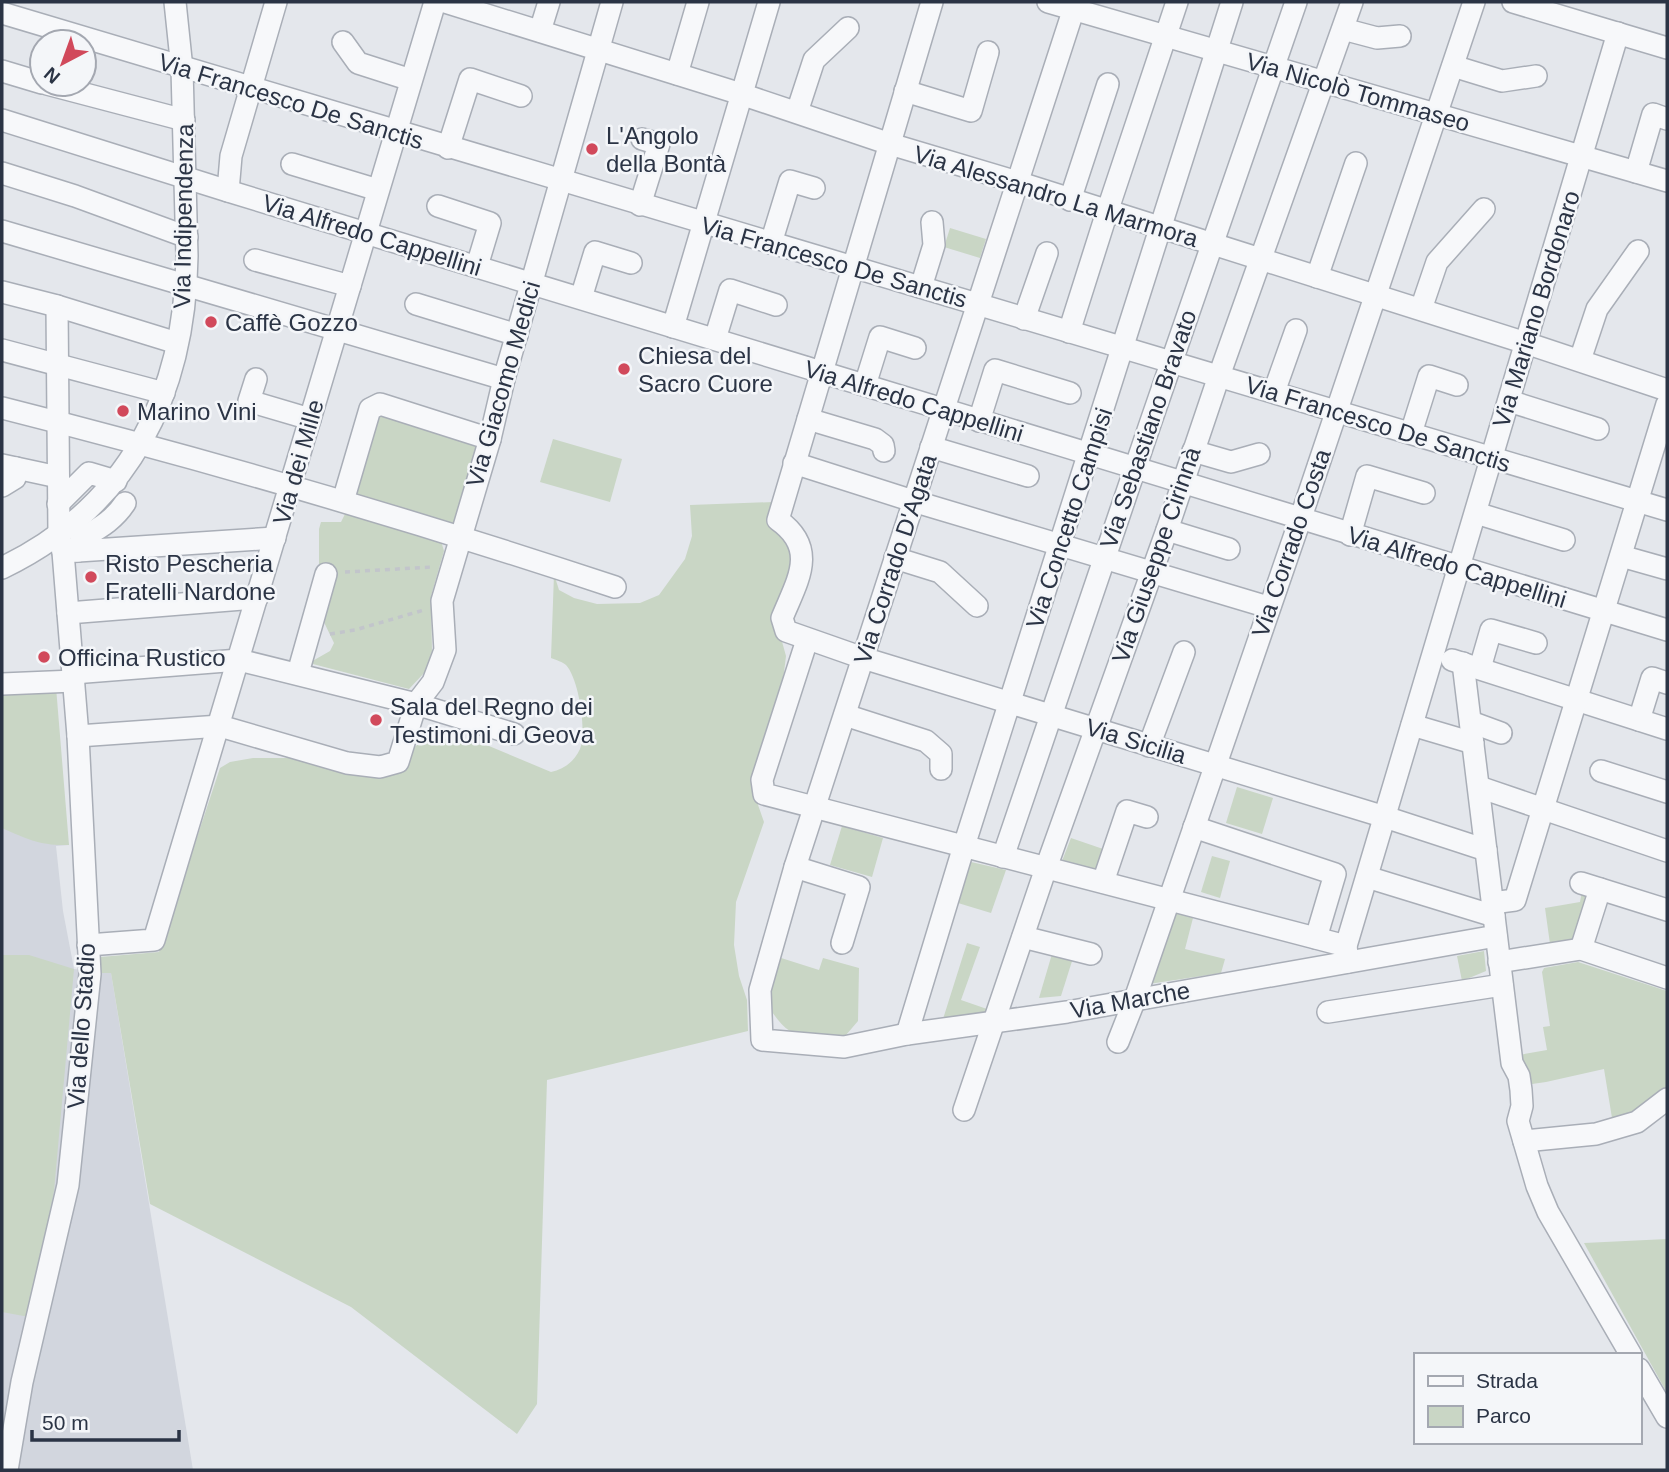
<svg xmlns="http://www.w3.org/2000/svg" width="1669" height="1472" viewBox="0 0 1669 1472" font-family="Helvetica,sans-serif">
  <rect width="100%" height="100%" fill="#e4e7ec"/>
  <path fill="#d2d6de" d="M2,694L69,845L56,846L63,911L74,969L111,973L193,1470H2Z"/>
  <g fill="#c9d6c5">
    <path d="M950,228L986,239L980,258L944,247Z"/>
    <path d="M379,414L477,444L455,522L448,525L351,493Z"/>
    <path d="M553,439L622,459L610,502L540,482Z"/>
    <path d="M774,502L798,558L781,638L786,656L782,689L767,728L764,749L755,781L757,802L764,822L736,902L734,945L739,976L747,1000L748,1031L547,1080L537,1404L517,1434L351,1307L150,1204L111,973H100V957L159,952L220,768L230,762L253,758H292L361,774L409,751L424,740L442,739L489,746L551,772C564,769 574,762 580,749C587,732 579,679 566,665C563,662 556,660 551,658L554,574L559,590L574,598L597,604L640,603L659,595L685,559L692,536L690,505Z"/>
    <path d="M351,509L441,541L444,551L431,596L432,651L425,672L409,689L309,663L330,651L334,643L322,618L328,564H319V529L321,522H341L345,514Z"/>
    <path d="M56,687L69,845C41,846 27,839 2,828V694Z"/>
    <path d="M1237,787L1273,798L1262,834L1226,823Z"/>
    <path d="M842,826L883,838L872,877L830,865Z"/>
    <path d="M1071,838L1106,850L1099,870L1062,861Z"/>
    <path d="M1212,856L1230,861L1220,898L1201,892Z"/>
    <path d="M971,862L1006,870L991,913L958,903Z"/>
    <path d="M1582,891L1590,895L1576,938L1550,944L1545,908L1580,902Z"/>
    <path d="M1174,912L1193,918L1185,949L1225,959L1221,973L1149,984Z"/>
    <path d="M967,943L980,947L961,1000L987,1009L983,1017L943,1019Z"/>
    <path d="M1484,951L1486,971L1462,981L1457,956Z"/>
    <path d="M1052,954L1073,958L1061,996L1039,998Z"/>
    <path d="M2,955H29L74,969L54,1191L29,1317L2,1312Z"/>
    <path d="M778,957L819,970L823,958L859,968L858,1021L846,1035C830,1038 804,1041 790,1031C780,1025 774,1014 767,1005Z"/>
    <path d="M1578,962L1667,991V1087L1628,1116L1612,1118L1604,1069L1546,1082L1525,1085L1519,1055L1547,1050L1543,1027L1550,1026L1542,972L1544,968Z"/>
    <path d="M1667,1239V1393L1584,1243Z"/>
  </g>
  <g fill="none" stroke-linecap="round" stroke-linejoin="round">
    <defs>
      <g id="minor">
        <path d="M445,2L741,94L890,144L1017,182L1526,343L1667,390"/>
        <path d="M932,2L778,520C819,549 797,581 782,618L786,631L863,658L1385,817L1486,850"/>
        <path d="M1048,2L1667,181"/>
        <path d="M1076,2L795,867L760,990L762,1040L844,1047L907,1034L1067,1012L1496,936"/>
        <path d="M1513,2L1667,48"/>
        <path d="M2,13L1667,510"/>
        <path d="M1343,29L1377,38L1400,36"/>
        <path d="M540,31L549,2"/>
        <path d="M343,42L358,63L411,80"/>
        <path d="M1453,66L1502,81L1536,76"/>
        <path d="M2,71L42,83"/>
        <path d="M677,74L698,2"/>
        <path d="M47,84L184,120"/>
        <path d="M905,91L971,111L988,52"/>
        <path d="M797,112L814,60L848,28"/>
        <path d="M2,120L228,191L1667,630"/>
        <path d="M448,148L470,79L521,96"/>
        <path d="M292,164L378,190"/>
        <path d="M1636,172L1653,114L1667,119"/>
        <path d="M2,173L75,196L187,237"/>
        <path d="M228,191L231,156L276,2"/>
        <path d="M1070,200L1108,84"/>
        <path d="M640,205L659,144L642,139"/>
        <path d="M438,206L490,223L477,266"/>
        <path d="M2,231L504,379"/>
        <path d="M771,243L790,181L814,188"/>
        <path d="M255,260L350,286"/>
        <path d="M1317,277L1356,163"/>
        <path d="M921,287L934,245L932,222"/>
        <path d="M2,292L57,306L177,343"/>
        <path d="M581,298L595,252L631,263"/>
        <path d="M416,304L517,335"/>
        <path d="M1421,309L1437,262L1484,209"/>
        <path d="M1024,319L1047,253"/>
        <path d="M673,327L769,2"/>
        <path d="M1069,332L1107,212L1177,2"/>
        <path d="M715,339L730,290L776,305"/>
        <path d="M2,350L164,393"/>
        <path d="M1580,360L1597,309L1638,251"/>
        <path d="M256,379L249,401L310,419"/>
        <path d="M865,385L880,337L915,348"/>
        <path d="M1274,392L1296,330"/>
        <path d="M1509,401L1598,429"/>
        <path d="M2,408C208,460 413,520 615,587"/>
        <path d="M808,419L875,439L883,445L884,451"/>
        <path d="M979,421L995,370L1070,393"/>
        <path d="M1411,433L1429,376L1457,385"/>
        <path d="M931,447L1028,476"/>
        <path d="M1193,451L1231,462L1259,454"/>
        <path d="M794,463L913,501L1268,607"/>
        <path d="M2,465L58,477"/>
        <path d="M2,486L15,478L16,468"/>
        <path d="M343,501L370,409L380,404L490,439"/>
        <path d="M58,504L89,473L116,481"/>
        <path d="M1476,513L1564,540"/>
        <path d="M1167,530L1229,549"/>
        <path d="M1350,535L1367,476L1424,493"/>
        <path d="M78,551L81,539C99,528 113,521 125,503"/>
        <path d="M63,552L275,538"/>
        <path d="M1621,556L1667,569"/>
        <path d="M895,558L940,572L977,606"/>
        <path d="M2,568C130,506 185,394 187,256L182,69L175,2"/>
        <path d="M68,613L257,598"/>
        <path d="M807,640L762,780L764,794L1346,946"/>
        <path d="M1452,660L1667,729"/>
        <path d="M1463,663L1512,1063L1519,1076L1521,1090L1522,1106L1518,1121L1537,1186L1548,1212L1631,1355"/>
        <path d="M1480,668L1491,630L1536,643"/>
        <path d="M73,673L239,660L416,704L514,734"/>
        <path d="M298,673L326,574"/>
        <path d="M2,684L74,681"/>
        <path d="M845,715L926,741L941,754V769"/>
        <path d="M1639,720L1652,678L1667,683"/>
        <path d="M1471,722L1501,733"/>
        <path d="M1412,725L1473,743"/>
        <path d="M78,736L220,726L347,763L380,767L398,762L416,704L433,682L445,650L442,601L490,439L504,379L612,2"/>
        <path d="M1149,746L1184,652"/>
        <path d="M1601,771L1667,792"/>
        <path d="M1479,787L1667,851"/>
        <path d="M1194,827L1335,874L1316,938"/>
        <path d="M1003,857C1100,572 1196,286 1296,2"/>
        <path d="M795,867L859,887L842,943"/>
        <path d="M1367,877L1494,916"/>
        <path d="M1103,882L1127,811L1147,817"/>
        <path d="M1581,883L1667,910"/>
        <path d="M1492,903L1515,900L1667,404"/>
        <path d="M1023,937L1091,954"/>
        <path d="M88,945L154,940L435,2"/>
        <path d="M1581,949L1600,889"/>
        <path d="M1348,962L1346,946L1618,33"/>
        <path d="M1499,962L1581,949L1667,978"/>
        <path d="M1328,1012L1502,985"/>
        <path d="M907,1034L964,846L1232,2"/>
        <path d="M1118,1042L1135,999L1300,520L1474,2"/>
        <path d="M964,1110L1046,868L1167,530L1219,376L1352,2"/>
        <path d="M1524,1141L1596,1134L1637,1122L1667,1099"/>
        <path d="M1639,1369L1667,1417"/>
        <path d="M7,1470L22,1382L68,1185L90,974L78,736L63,552L59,534L57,306"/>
      </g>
    </defs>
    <use href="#minor" stroke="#a9aeb7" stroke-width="24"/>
    <g stroke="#c2c5cb" stroke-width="3.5" stroke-dasharray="5 5" stroke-linecap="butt">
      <path d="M345,572L432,567"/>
      <path d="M330,634L355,630L424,610"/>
    </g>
    <use href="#minor" stroke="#f7f8fa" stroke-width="21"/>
  </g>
  <g fill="#d1495b" stroke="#f4f6f9" stroke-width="2.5">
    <circle cx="592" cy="149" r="7"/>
    <circle cx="211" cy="322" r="7"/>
    <circle cx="624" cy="369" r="7"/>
    <circle cx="123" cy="411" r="7"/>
    <circle cx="91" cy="577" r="7"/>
    <circle cx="44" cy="657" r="7"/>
    <circle cx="376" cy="720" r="7"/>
  </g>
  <g text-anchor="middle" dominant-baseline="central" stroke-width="5" stroke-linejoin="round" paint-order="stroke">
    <g font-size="24" fill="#2b3445" stroke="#f4f6f9">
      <text transform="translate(1358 92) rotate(16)">Via Nicolò Tommaseo</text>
      <text transform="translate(291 101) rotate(17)">Via Francesco De Sanctis</text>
      <text transform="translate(1056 196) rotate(17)">Via Alessandro La Marmora</text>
      <text transform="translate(183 216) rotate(-89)">Via Indipendenza</text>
      <text transform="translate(372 235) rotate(17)">Via Alfredo Cappellini</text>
      <text transform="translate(834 262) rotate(16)">Via Francesco De Sanctis</text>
      <text transform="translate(1536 309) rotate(-73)">Via Mariano Bordonaro</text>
      <text transform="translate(503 384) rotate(-74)">Via Giacomo Medici</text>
      <text transform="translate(914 401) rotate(17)">Via Alfredo Cappellini</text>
      <text transform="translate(1378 424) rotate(17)">Via Francesco De Sanctis</text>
      <text transform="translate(1148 429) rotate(-71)">Via Sebastiano Bravato</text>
      <text transform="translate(298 462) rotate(-74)">Via dei Mille</text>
      <text transform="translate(1069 518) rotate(-72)">Via Concetto Campisi</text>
      <text transform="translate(1291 543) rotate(-71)">Via Corrado Costa</text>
      <text transform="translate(1156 555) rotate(-71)">Via Giuseppe Cirinnà</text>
      <text transform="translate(895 559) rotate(-72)">Via Corrado D'Agata</text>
      <text transform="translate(1457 567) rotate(17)">Via Alfredo Cappellini</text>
      <text transform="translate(1136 741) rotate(17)">Via Sicilia</text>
      <text transform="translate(1130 1000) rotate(-10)">Via Marche</text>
      <text transform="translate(81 1026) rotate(-86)">Via dello Stadio</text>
    </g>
    <g font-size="24" fill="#2b3445" stroke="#f4f6f9" text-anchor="start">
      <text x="606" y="135">L'Angolo<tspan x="606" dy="28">della Bontà</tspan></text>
      <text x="225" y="322">Caffè Gozzo</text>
      <text x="638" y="355">Chiesa del<tspan x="638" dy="28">Sacro Cuore</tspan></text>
      <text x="137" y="411">Marino Vini</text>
      <text x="105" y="563">Risto Pescheria<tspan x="105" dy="28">Fratelli Nardone</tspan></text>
      <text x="58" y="657">Officina Rustico</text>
      <text x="390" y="706">Sala del Regno dei<tspan x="390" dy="28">Testimoni di Geova</tspan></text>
    </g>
  </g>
  <rect width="1669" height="1472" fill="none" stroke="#2b3445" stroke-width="7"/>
  <rect x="1414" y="1353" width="228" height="91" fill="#f4f6f9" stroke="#a4a8b1" stroke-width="2"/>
  <rect x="1428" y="1376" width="35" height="10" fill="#f7f8fa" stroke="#a4a8b1" stroke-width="2"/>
  <text x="1476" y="1388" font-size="21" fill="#2b3445">Strada</text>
  <rect x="1428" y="1406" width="35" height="21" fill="#c9d6c5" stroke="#a4a8b1" stroke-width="2"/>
  <text x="1476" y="1423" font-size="21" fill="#2b3445">Parco</text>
  <g transform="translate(63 63) rotate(221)"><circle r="33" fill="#f4f6f9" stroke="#a4a8b1" stroke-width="2"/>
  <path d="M0-5L12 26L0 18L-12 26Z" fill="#d1495b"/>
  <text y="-10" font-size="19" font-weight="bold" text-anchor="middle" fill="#2b3445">N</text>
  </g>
  <path d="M32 1430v10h147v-10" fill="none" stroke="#2b3445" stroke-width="3.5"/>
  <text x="42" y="1430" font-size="21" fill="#2b3445" stroke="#f4f6f9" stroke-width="5" paint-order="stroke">50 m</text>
</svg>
